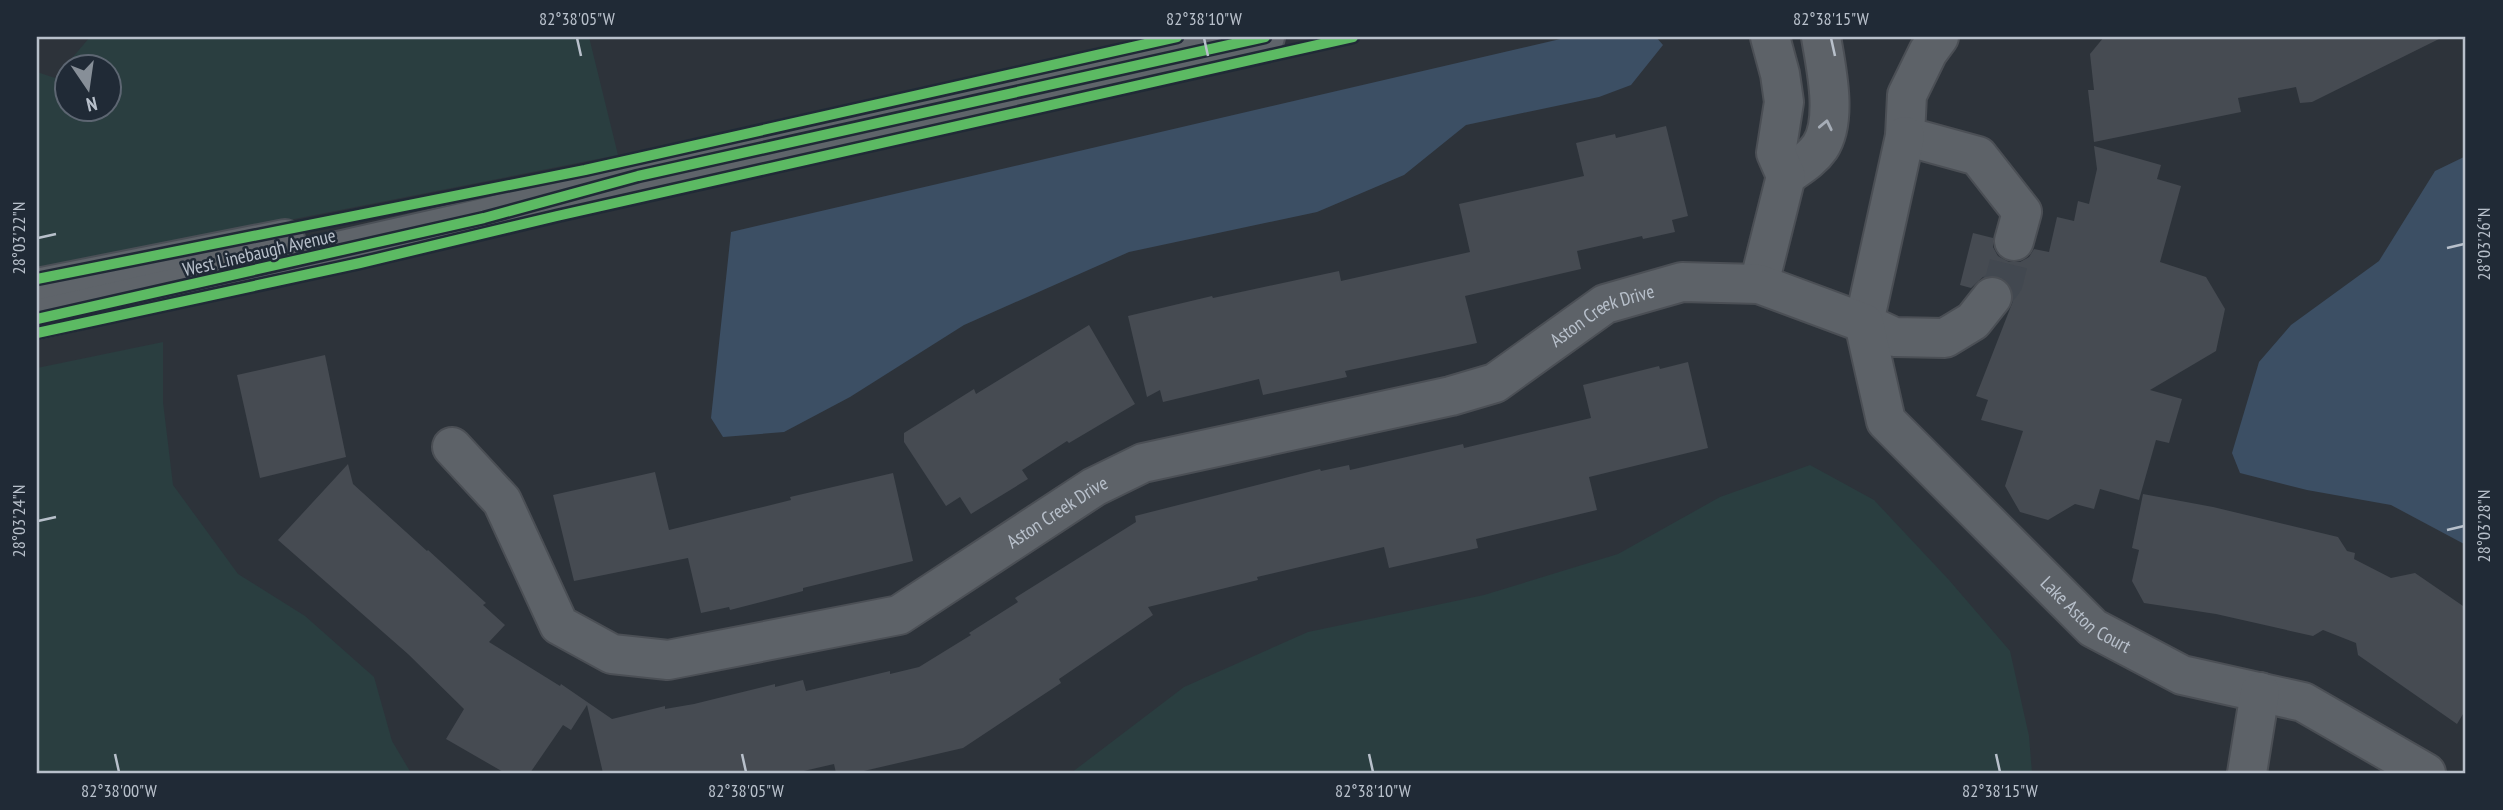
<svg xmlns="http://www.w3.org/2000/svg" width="2503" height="810" viewBox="0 0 2503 810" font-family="'PT Sans Narrow',sans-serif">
  <rect width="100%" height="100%" fill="#2d333a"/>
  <g fill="#2a3e40" fill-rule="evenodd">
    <path d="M90,37H589L618,155L37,270V72L55,78ZM66,66H108V108H66Z"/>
    <path d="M163,342V402L173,485L238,574L305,616L374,677L392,741L411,773H37V368Z"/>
    <path d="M1810,465L1874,500L1949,580L2010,651L2029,736L2032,773H1071L1184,687L1308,632L1484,595L1618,554L1720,497Z"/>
  </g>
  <g fill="#3c4f64">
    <path d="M1569,37H1656L1663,45L1631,85L1599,97L1466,125L1404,175L1317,212L1129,252L964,325L850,397L784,432L723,437L711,418L731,232Z"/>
    <path d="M2466,156V545L2391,505L2307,490L2240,473L2232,453L2259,362L2291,325L2379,261L2435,171Z"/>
  </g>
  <g fill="#464b52">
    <path d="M2104,37H2443L2312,102L2300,103L2296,87L2238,98L2241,112L2094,142L2088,90H2094L2090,54Z"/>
    <path d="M1666,126L1688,216L1672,220L1675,232L1643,239L1642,236L1577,251L1581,269L1465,296L1477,343L1345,371L1347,377L1263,395L1259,379L1163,402L1160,390L1147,397L1128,316L1212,296L1213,298L1339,271L1341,281L1470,252L1459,204L1584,176L1576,143L1615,134L1616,138Z"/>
    <path d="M2094,146L2161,165L2157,179L2181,186L2160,262L2206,277L2225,309L2216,351L2150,390L2182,399L2169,443L2156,440L2139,500L2100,489L2094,509L2075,504L2048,520L2020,512L2005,486L2023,431L1981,420L1988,400L1976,396L2013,301L2012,290L2006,280L1994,275L1983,277L1971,288L1960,285L1973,233L1993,238V247L1998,256L2009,262H2020L2029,257L2034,249L2049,252L2057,217L2074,221L2078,201L2089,204L2097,169Z"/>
    <path d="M1089,325L1135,404L1069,443L1067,441L1022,470L1028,479L971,514L960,497L946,506L904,442V433L974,389L976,394Z"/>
    <path d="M325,355L346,457L260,478L237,375Z"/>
    <path d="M1688,362L1708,448L1589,477L1597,510L1476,539L1478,548L1389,568L1384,547L1257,577L1258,580L1148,607L1153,615L1059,679L1061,683L963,748L855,773H836L834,764L795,773H603L587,705L571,730L563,725L530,773H505L446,739L464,709L408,654L278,540L348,464L353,484L427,551L428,550L486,603L483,605L505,625L489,642L560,686L561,684L612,719L665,706V709L694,704L775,684V687L803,680L806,691L890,671V674L919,667L971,635L969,633L1018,602L1015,598L1136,522L1135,516L1320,469L1321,471L1349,465L1350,470L1463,444L1464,448L1591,418L1583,385L1659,366L1660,369Z"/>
    <path d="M655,472L669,530L791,500L790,497L893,473L913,561L803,588V591L730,610L729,607L701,613L688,558L574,581L553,495Z"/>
    <path d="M2143,494L2213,507L2338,537L2347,551L2355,553L2354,559L2391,578L2415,573L2466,608V709L2457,724L2358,655L2356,643L2323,630L2313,636L2216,614L2144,603L2132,581L2139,550L2132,548Z"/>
  </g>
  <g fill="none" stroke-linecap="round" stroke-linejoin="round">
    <path stroke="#424850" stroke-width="38" stroke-dasharray="38 19" stroke-linecap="butt" d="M1992,297L2004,282L2014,241"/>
    <defs>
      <g id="minor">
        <path d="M1939,37L1928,52L1907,95L1905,136L1978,156L2022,212L2014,241"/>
        <path d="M1905,136L1864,323L1894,337L1945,338L1973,321L1992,297"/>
        <path d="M1786,176C1798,167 1811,160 1820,147C1838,120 1826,67 1821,37"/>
        <path d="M1759,284L1786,176L1776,153L1784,102L1780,74L1770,37"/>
        <path id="s1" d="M452,447L502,501L559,625L612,654L668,660L899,615L1094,487L1143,463L1451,396L1495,383L1605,304L1682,282L1759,284L1864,323L1886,421L2093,628L2182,675L2303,702L2426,773"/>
        <path d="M2247,773L2260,692"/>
      </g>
      <g id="major">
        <path d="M37,288L285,239"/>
        <path d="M37,319L484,218L638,176L1265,37"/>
      </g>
    </defs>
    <use href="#minor" stroke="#4b4f55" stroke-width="42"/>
    <use href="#major" stroke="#4b5057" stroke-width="42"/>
    <use href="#minor" stroke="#5d6268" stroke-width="38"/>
    <use href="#major" stroke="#5f646a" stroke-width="38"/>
    <defs>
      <g id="cycleway">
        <path d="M37,279L585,170L1177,37"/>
        <path d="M37,319L484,218L638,176L1265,37"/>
        <path d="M37,333L360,263L557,216L1353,37"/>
      </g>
    </defs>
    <use href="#cycleway" stroke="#202a36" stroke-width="15"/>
    <use href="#cycleway" stroke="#5cba63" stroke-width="10"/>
  </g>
  <defs><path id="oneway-chevron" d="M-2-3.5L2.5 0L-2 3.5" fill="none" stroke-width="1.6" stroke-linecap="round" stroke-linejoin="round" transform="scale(1.75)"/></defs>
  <use stroke="#a6adb7" href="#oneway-chevron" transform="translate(1826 125) rotate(-78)"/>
  <path fill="none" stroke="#b8c0cb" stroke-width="2.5" d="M577,38L581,56M1204,38L1208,56M1831,38L1835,56M38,238L56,234M2447,248L2464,244M38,521L56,517M2447,530L2464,526M115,754L119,772M742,754L746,772M1369,754L1373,772M1996,754L2000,772"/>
  <g text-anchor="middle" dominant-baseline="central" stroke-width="5" stroke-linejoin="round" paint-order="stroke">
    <g font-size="19" fill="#b8c0cb" stroke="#202a36">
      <text transform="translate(259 252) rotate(-13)">West Linebaugh Avenue</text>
      <text stroke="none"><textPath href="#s1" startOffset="1339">Aston Creek Drive</textPath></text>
      <text stroke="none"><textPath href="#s1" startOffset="751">Aston Creek Drive</textPath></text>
      <text stroke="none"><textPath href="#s1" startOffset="1995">Lake Aston Court</textPath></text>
    </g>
  </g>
  <rect width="2503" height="810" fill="none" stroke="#202a36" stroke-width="77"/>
  <g transform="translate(88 88) rotate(167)"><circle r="33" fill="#202a36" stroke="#5d6672" stroke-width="2"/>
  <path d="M0-5L12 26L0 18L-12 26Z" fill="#878f98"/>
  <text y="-10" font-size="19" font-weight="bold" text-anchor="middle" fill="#b8c0cb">N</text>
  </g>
  <rect x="38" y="38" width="2426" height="734" fill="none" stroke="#b8c0cb" stroke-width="2.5"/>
  <g font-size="18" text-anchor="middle" fill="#b8c0cb">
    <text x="577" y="25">82°38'05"W</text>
    <text x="1204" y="25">82°38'10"W</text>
    <text x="1831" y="25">82°38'15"W</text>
    <text transform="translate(19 238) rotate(-90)" y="6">28°03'22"N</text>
    <text transform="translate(2484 244) rotate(-90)" y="6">28°03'26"N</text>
    <text transform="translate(19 521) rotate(-90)" y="6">28°03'24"N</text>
    <text transform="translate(2484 526) rotate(-90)" y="6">28°03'28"N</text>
    <text x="119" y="797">82°38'00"W</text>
    <text x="746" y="797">82°38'05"W</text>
    <text x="1373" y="797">82°38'10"W</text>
    <text x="2000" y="797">82°38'15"W</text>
  </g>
</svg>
